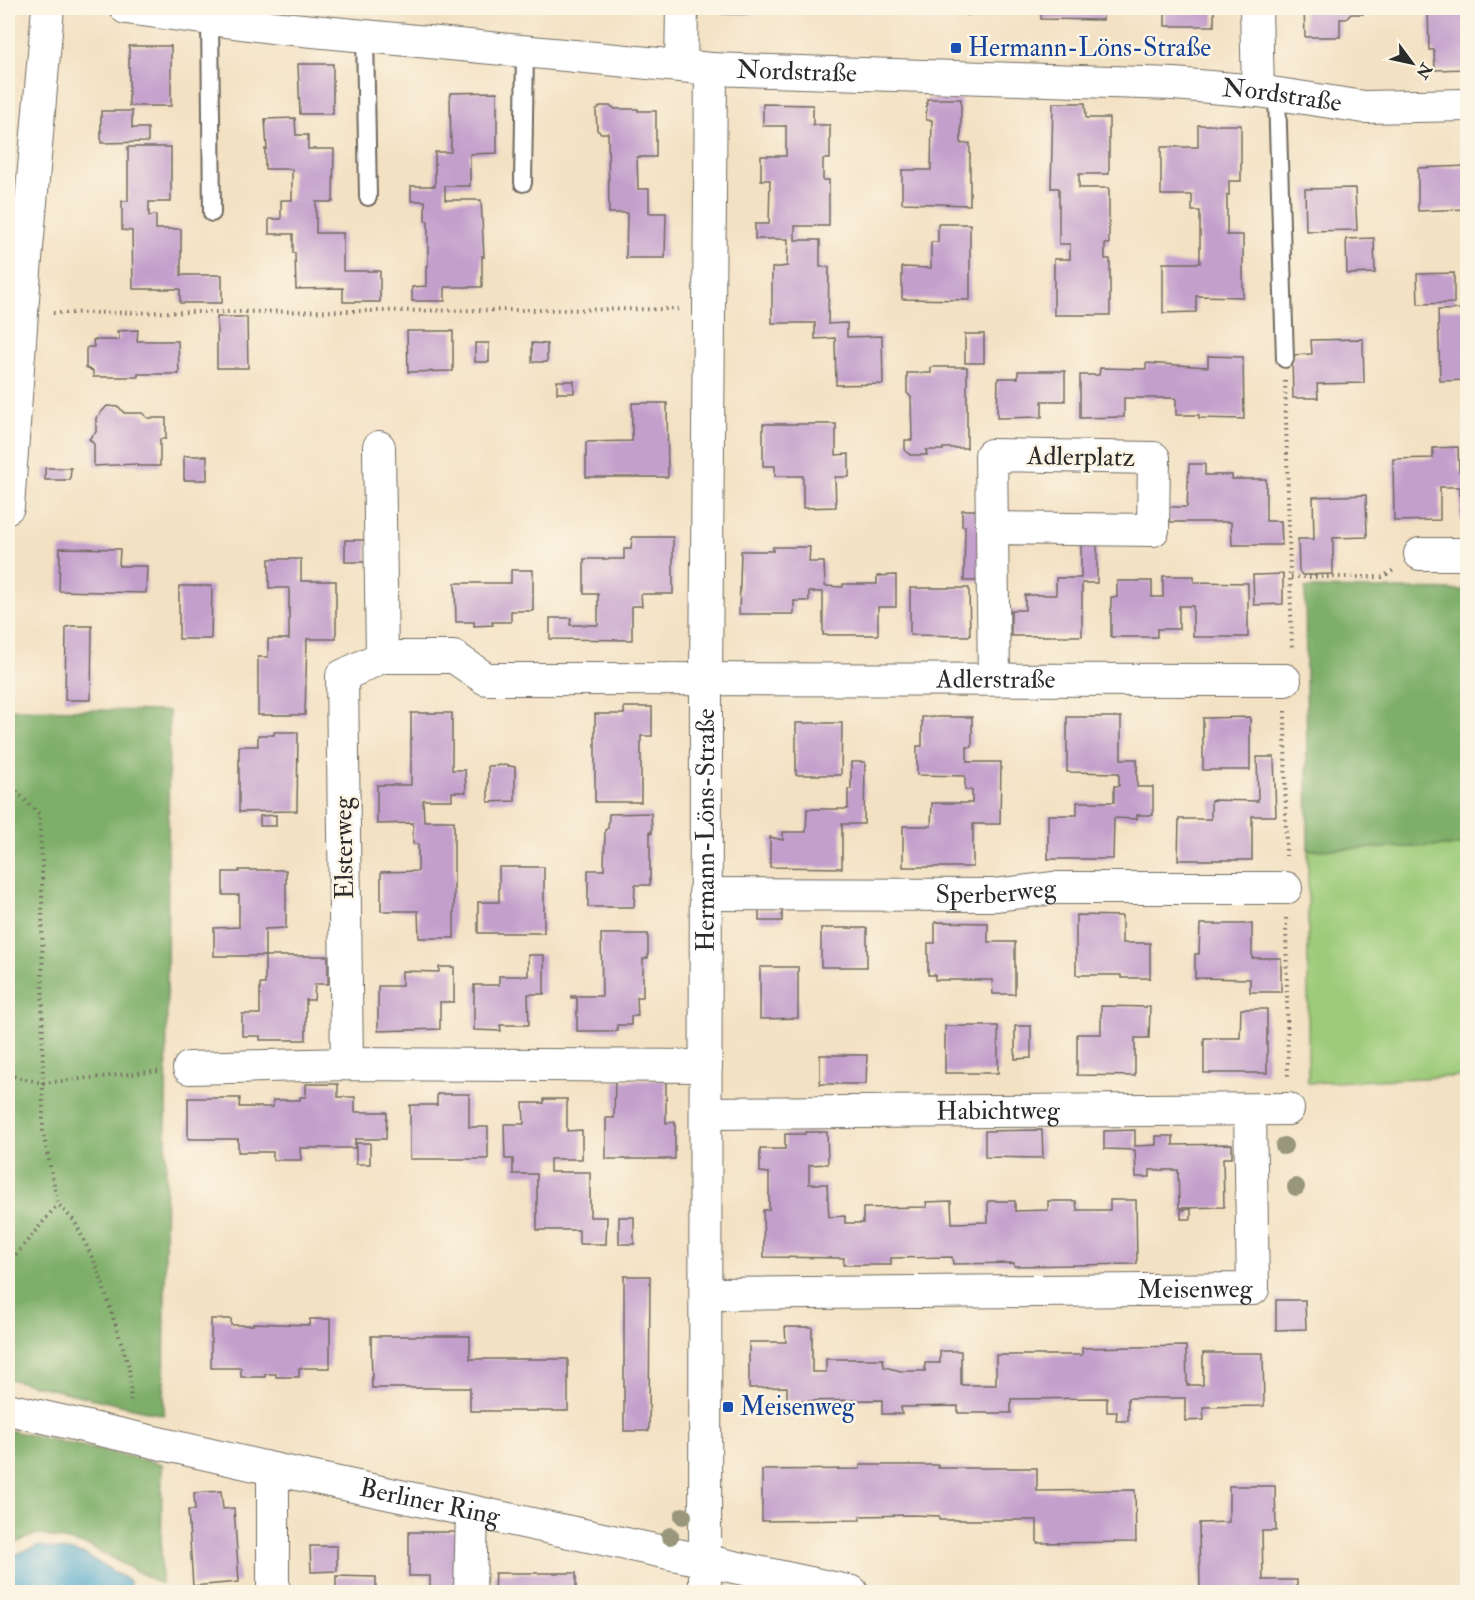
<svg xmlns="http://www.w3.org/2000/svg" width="1475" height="1600" viewBox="0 0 1475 1600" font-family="'IM FELL Double Pica',serif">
  <rect width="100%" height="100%" fill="#fcf5e5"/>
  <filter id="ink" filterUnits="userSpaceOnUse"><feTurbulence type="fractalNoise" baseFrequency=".0167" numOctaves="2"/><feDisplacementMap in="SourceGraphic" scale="12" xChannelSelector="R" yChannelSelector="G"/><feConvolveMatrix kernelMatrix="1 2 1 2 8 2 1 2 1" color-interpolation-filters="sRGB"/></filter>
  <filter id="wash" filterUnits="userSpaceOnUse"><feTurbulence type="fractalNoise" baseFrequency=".008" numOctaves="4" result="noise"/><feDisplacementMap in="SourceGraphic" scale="24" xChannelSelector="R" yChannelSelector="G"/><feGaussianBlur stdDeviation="1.35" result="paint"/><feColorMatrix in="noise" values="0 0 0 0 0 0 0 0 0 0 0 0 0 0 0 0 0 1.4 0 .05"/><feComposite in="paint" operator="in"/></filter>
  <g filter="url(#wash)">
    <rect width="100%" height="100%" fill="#f3e1c3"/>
    <path fill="#9dcb79" stroke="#647b52" stroke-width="1.5" d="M1467,845V1076L1308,1083V850Z"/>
    <g fill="#7eaf69" stroke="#546d4a" stroke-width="1.5">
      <path d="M1305,588L1467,590V845L1308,850Z"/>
      <path d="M11,709L169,711L164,1415L8,1379V721Z"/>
      <path d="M8,1430L162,1464L161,1584L89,1546L37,1534L8,1546Z"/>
    </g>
    <path fill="#4ca5ca" stroke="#3c687a" stroke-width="1.5" d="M38,1546L84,1554L129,1581L132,1592H8V1557Z"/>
    <g id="blocks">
      <g fill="#c39fcc">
        <path d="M723,8H782V10H754V14H723Z"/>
        <path d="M841,8H892V11L841,12Z"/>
        <path d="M937,8H1001V11H970V15H967V11H937Z"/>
        <path d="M1041,8H1103V20L1041,19Z"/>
        <rect x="1165" y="8" width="49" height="18"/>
        <path d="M1304,8H1363V14H1351L1346,19H1340V37H1305Z"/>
        <path d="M1428,8H1467V69L1435,70L1434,50H1429Z"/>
        <rect x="129" y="46" width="42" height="60"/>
        <path d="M298,64H333V114H300Z"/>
        <path d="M497,92V153L470,154V186H445V200H481L484,257L482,256V287H445V301H412V287L426,286V266H428V221H425V201H411V186H435V152H451L450,93Z"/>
        <path d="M927,99H961V144L970,143V205L902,203V170H931L932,120H926Z"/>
        <path d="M1053,103H1085L1086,118H1109V174H1079V188H1109V244H1105V259H1110V315H1054V259H1070V244H1059V188H1051Z"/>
        <path d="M763,104L813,105V125H830V159H823V180H829V226H795V240H820V267H829L828,324L847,323V337L882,336L883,384L836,385L835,338L815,339V323H772V268L787,266L788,239H755V224H769L770,180H761V156H786V126H763Z"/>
        <path d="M601,106H611L615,109H638V111H656V157H637L638,189H649V213H666L665,258H626L627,213H609L608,133H601L597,130L596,110Z"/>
        <path d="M101,111H132V128H148V142L101,143Z"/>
        <path d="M295,118L296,135H308V149H334L333,202H316V233H343V271H380V302H343V288L296,289L295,253H293V234H269V219H281V200H292V169H265V149H267L265,119Z"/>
        <path d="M1198,125H1241V181H1229V195H1227V235H1243V297L1196,296V312L1163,313V263H1200V211H1192V195H1161V147H1198Z"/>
        <path d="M128,147H171V202H149V216L156,215V229H181V275H222V303H180V289H133L132,231L122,230V201H128Z"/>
        <path d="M1467,166V209L1418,211V168Z"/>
        <path d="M1355,188L1357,230L1306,231L1305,189Z"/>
        <path d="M938,224H970V300L902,299V267L931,268V242H938Z"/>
        <path d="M1374,238L1375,273L1347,274L1346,239Z"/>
        <path d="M1454,273V303L1418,304L1417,274Z"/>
        <path d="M1467,309V380L1440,381L1438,310Z"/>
        <path d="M217,317H247L248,368H217Z"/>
        <path d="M138,330L137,341H178L179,374H138V377H93V371L86,368V349L88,347H94L93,340H119V333H117V331Z"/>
        <path d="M407,331H453V371L408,372Z"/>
        <rect x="965" y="334" width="19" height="29"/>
        <path d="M1363,339L1364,383L1317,384L1318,398H1293L1292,355L1312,354L1311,340Z"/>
        <rect x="475" y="343" width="14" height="19"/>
        <path d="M532,343L547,344V362H532Z"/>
        <path d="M1208,356L1243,357L1244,419L1199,418V415H1176V398H1124V417L1080,418V375H1099L1100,368L1146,369V363L1208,367Z"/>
        <path d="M931,367H967V448H943V450H926L927,455H910L905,450V440H912L911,397L907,393V373H931Z"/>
        <path d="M1018,371H1065V401H1042V417L997,418L998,378H1018Z"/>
        <rect x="557" y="381" width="17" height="12"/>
        <path d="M632,403H667L668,477H586V442L632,441Z"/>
        <path d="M107,406L119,407L124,413H142L148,418H166V439H160V466H137V464L94,466V444L89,439L96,432V418Z"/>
        <path d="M763,424H836V455L849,454V477H835L836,507L803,508V476H775V466H763Z"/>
        <path d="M1458,447L1459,471H1467V518H1460V487H1440V520L1394,521L1393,459L1433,458V448Z"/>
        <rect x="184" y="456" width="23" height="24"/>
        <path d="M1189,464H1205V475H1232V479H1266V521H1281L1282,545H1232L1231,522H1168L1169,507H1187Z"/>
        <path d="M45,468H71L70,480H45Z"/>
        <path d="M1366,495L1367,537L1333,538V574L1302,575L1299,571L1298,539H1314L1313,497Z"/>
        <path d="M962,510H983L984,581H964L965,526H962Z"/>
        <path d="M632,537H673V594H641L642,606H632V640L550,639V618H571L570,625H598V594H584V559H624V549H631Z"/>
        <rect x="345" y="540" width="22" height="22"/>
        <path d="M1081,544H1097V583H1082V636H1011V610H1025V595H1056V578H1081Z"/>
        <path d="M773,547H810L809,562H824L825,586L843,587V584H877V576L896,575V607H878V635H823V592H809V601H794V614H739L741,551H773Z"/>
        <path d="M60,548L120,549L119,566H147L146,593L59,591Z"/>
        <path d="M269,559H301V581H336V639H307L305,715H258V657H268V639H289V588H269Z"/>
        <path d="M511,570H533V611H511V622H492L493,625L474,626V622H456L455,583H511Z"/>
        <path d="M1283,574V604L1254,605L1253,575Z"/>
        <path d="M1163,576H1194V582L1248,583V637H1193V606H1179V629H1157V637H1111V597H1117V581H1152V597H1163Z"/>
        <path d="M179,586H212L211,639H179Z"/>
        <path d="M910,588H969L970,636L910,635Z"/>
        <path d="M72,626H92L91,700H65L66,627Z"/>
        <path d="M624,707H652V736H641V802H595V714H624Z"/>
        <path d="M411,713H452V770H465L466,792H452V800H423L424,821H454V938H419L418,911H381V872L418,871V844H413V823L377,824V785H411Z"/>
        <path d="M922,717H972V747H967V762H1001L1000,824H973V867H903V826H931L932,803H972V790H965V776L917,775V746H922Z"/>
        <path d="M1067,717H1121V759H1137V787H1153V815H1137V819L1114,818L1113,859H1048V815H1077V802H1114V786H1119V773L1067,772Z"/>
        <path d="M1250,717V770H1203V718Z"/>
        <path d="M796,723H842L841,775H796Z"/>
        <path d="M274,732H298L297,811L239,812V746H258V735H274Z"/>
        <path d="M1257,757H1274L1276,816H1252V860H1178L1179,819H1211V800L1258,801Z"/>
        <path d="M851,762H865L864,824H842V868L770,867V837L783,840V832H806L807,809H848V789H851Z"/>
        <path d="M504,765L515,767V801L488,802V766Z"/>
        <path d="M651,813L652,833L650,832V885H635L634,907H588V870H604L605,830L608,828L609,814Z"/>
        <path d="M276,815V826H260V816Z"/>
        <path d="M499,867H544V933H478V902H499Z"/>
        <path d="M239,870H286V928L265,929V956H214V928L239,927V895H223V872H239Z"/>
        <rect x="759" y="910" width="23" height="11"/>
        <path d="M1076,915L1122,916V943H1150V978H1121V975H1076Z"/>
        <path d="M935,922L988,923V942H1015V994H993L992,980H935V975H928V943H935Z"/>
        <path d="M1200,924H1252V958H1281V992H1250V979L1195,978V954H1199Z"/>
        <rect x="821" y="928" width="46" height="39"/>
        <path d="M601,934H648V958L643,959V997H637L638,1016H631V1025H617V1031H577V998H571V996H602Z"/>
        <path d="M528,955H544V994H528L529,1025H500L501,1031L474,1030V985H499V976H528Z"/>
        <path d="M265,956H328V984H315L314,1000H306V1040H260V1036H242V1014H260V984H265Z"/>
        <path d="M439,967H454V1002H440V1029L378,1031V986H402V971L439,972Z"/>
        <path d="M760,967H798V1018L760,1019Z"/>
        <path d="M1101,1006L1150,1007L1149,1038H1135V1076L1077,1075V1034H1101Z"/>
        <path d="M1241,1009H1267V1073H1204V1038H1240Z"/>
        <rect x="945" y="1026" width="53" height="47"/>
        <path d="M1015,1026H1031V1058L1015,1059Z"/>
        <path d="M820,1055H867L866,1084H820Z"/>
        <path d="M666,1080V1123L675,1122V1159H606V1118H614L615,1081Z"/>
        <path d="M306,1084H338V1097H355V1112H387L386,1139H355V1148H300L301,1160H273V1152H238V1139H188V1098H240L239,1107H273V1100H300V1097H306Z"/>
        <path d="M437,1094H469V1127H488V1159H410V1105H437Z"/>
        <path d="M544,1099H567V1131L582,1130V1159H550V1172H590V1217H607L606,1244H579V1230H537V1174H513V1159H505L504,1124H524L523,1103H544Z"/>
        <path d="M1042,1130L1043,1158L985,1157V1131Z"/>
        <path d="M1135,1130V1146L1156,1145V1136H1173V1145L1232,1144V1158H1223L1224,1207L1179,1208L1178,1170H1150V1177H1136L1135,1150L1104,1149V1131Z"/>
        <path d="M805,1132H827L828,1164L809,1165V1184H827L829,1217L845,1216V1223H863V1208L927,1207L926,1202L951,1201L952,1223L988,1222V1201H1015V1211L1048,1210V1201H1076L1077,1210H1110V1200H1136L1137,1264L1014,1266V1263L953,1264L952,1257L891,1258V1265H843L844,1258L764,1257L763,1210H769V1173L760,1172V1149H785V1134H805Z"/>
        <rect x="356" y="1143" width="14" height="21"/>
        <path d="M1191,1209V1219H1181V1210Z"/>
        <rect x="619" y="1217" width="15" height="27"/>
        <path d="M624,1276H650L649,1431H624Z"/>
        <path d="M1276,1300H1305L1306,1329L1276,1330Z"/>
        <path d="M211,1319H231V1325H253V1323L309,1325L310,1319H330V1368H299V1377H276V1374H265V1377H241V1368H211Z"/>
        <path d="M785,1327H812V1372H826V1359H883L884,1367L901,1371H925V1363H940V1351H961V1385H996V1355H1082V1348L1186,1346L1187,1385H1203V1353H1263L1264,1406L1203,1407L1204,1420L1185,1421V1398H1128V1421H1116L1117,1412H1107V1398L1011,1399V1413H958V1406L901,1407L902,1414H882V1400L787,1401V1387L749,1388V1342H786Z"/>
        <path d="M371,1336H470V1359H568V1411H470V1388H372Z"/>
        <path d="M860,1465H938V1468H1037V1491L1135,1490L1136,1542L1037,1543V1520H939V1516L912,1515L860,1516V1520L762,1521V1470L860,1469Z"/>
        <path d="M1229,1486H1275L1276,1531H1262L1263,1580H1297V1592H1200L1199,1523L1229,1522Z"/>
        <path d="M221,1491L223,1509L234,1508L239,1582L193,1586L188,1510H195L194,1493Z"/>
        <path d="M409,1532H459L457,1592H430V1576H409Z"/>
        <path d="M310,1546H337V1571L311,1572Z"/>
        <path d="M495,1573H576V1592H494Z"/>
        <path d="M336,1576L376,1577V1592H336Z"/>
      </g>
    </g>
  </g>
  <g filter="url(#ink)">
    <use href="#blocks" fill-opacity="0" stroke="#716b60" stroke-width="1.5"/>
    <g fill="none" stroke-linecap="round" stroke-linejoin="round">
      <defs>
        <g id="service">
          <path d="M210,19L212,213"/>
          <path d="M365,36L368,197"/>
          <path d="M1277,94L1285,359"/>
          <path d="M523,183L525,51"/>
        </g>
        <g id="minor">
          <path id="s1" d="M126,8L271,27L711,69L1174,84L1258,91L1364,107L1468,105"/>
          <path d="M1256,8L1258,91"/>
          <path d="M681,66L682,8"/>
          <path d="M379,447L382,657"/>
          <path d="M8,507L25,271L48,8"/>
          <path d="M993,528L1153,530L1154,458L991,455L994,678"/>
          <path d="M1420,554H1468"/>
          <path id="s2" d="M705,894L995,895L1054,888H1286"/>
          <path id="s3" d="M347,1064L342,676L382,657H454L486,679L1285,680"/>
          <path d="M189,1068L347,1064L706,1066"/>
          <path id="s4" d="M707,1113L1288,1109"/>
          <path id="s5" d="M706,1294L1253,1289L1250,1110"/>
          <path id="s6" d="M8,1409L273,1469L852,1592"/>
          <path d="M273,1592V1469"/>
          <path d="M470,1592L472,1512"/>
          <path id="s7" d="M705,1592L706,680L711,69"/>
        </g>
      </defs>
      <use href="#service" stroke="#716b60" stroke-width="20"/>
      <use href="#minor" stroke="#716b60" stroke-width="34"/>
      <g stroke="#716b60" stroke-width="4" stroke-dasharray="1.5 4.5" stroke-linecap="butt">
        <path d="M53,313L679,309"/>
        <path d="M1285,381L1292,650"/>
        <path d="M1291,577H1382L1394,570"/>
        <path d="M1285,711L1286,856"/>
        <path d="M8,783L39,814L42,863L43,1133L58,1204L75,1222L97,1267L129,1367L131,1404"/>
        <path d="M1286,918L1288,1078"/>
        <path d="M8,1075L42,1083L158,1071"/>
        <path d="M8,1264L58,1204"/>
      </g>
      <use href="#service" stroke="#fff" stroke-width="16"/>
      <use href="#minor" stroke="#fff" stroke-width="32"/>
    </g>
    <g fill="#98977c">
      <circle cx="1284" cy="1146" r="9"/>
      <circle cx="1296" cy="1187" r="9"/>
      <circle cx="683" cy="1516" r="9"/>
      <circle cx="670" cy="1536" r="9"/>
    </g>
  </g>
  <g fill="#1a4fb4" stroke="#fcf5e5" stroke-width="2">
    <rect x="950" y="42" width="12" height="12" rx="3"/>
    <rect x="722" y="1401" width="12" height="12" rx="3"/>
  </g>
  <g text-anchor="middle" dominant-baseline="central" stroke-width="5" stroke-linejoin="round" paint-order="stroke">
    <g font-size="26" fill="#164399" stroke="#fcf5e5" text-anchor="start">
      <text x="968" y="48">Hermann-Löns-Straße</text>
      <text x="740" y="1407">Meisenweg</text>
    </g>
    <g font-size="26" fill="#2b2b2b" stroke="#fcf5e5">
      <text stroke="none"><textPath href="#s1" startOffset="674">Nordstraße</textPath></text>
      <text stroke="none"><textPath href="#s1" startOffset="1160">Nordstraße</textPath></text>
      <text transform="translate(1081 457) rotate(1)">Adlerplatz</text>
      <text stroke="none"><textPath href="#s3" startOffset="1053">Adlerstraße</textPath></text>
      <text stroke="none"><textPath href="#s7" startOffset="762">Hermann-Löns-Straße</textPath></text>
      <text transform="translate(344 848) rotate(-91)">Elsterweg</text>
      <text stroke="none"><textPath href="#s2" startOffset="291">Sperberweg</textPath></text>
      <text stroke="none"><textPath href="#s4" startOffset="291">Habichtweg</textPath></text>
      <text stroke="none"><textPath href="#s5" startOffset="489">Meisenweg</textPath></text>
      <text stroke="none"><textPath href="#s6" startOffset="432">Berliner Ring</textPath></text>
    </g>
  </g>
  <rect width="1475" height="1600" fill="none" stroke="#fcf5e5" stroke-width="30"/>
  <g transform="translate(1412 63) rotate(123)" stroke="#fcf5e5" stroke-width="4.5" paint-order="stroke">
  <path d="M0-4.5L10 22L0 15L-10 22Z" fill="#2b2b2b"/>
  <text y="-9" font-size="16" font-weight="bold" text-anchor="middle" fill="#2b2b2b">N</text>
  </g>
</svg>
